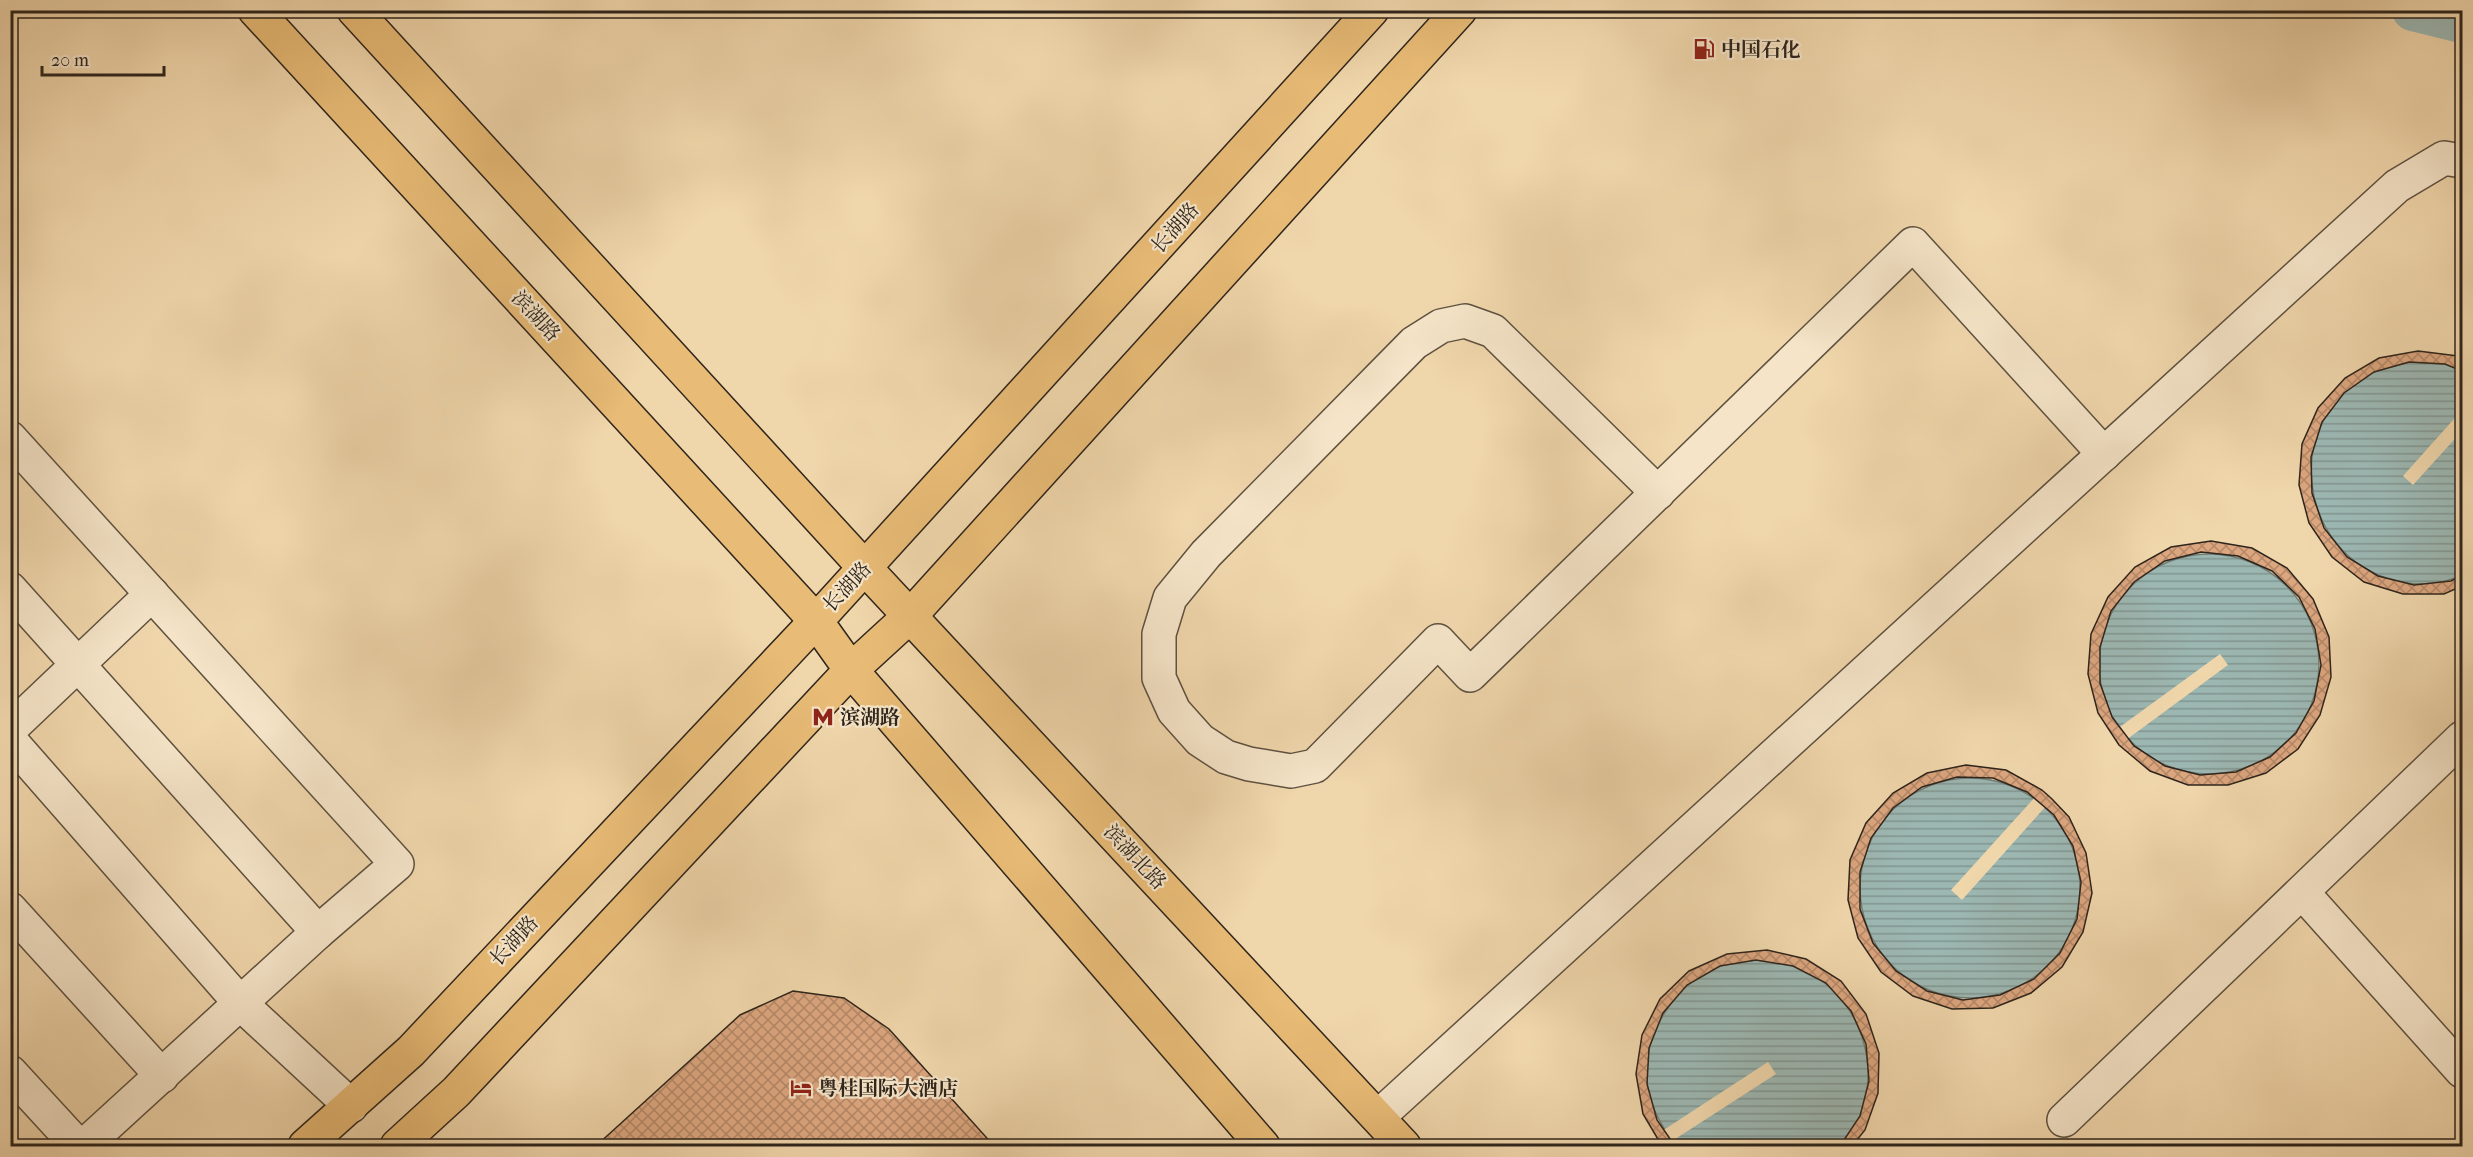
<svg xmlns="http://www.w3.org/2000/svg" width="2473" height="1157" viewBox="0 0 2473 1157" font-family="'IM FELL French Canon','Noto Serif SC',serif">
  <defs>
    <pattern id="water-rules" width="6" height="5" patternUnits="userSpaceOnUse" patternTransform="scale(1.5)"><rect width="6" height="5" fill="#9cb7b2"/><path d="M0 2.5h6" fill="none" stroke="#809590"/></pattern>
    <pattern id="building-cross-hatch" width="8" height="8" patternUnits="userSpaceOnUse" patternTransform="scale(1.5)"><rect width="8" height="8" fill="#dca67f"/><path d="M0 0l8 8M0 8l8-8" fill="none" stroke="#b38767"/></pattern>
  </defs>
  <rect width="100%" height="100%" fill="#f0d6ab"/>
  <filter id="stains"><feTurbulence type="fractalNoise" baseFrequency=".00333" numOctaves="4"/><feColorMatrix values="0 0 0 0 .2 0 0 0 0 .09 0 0 0 0 .02 0 0 0 .5 -.17"/></filter>
  <radialGradient id="worn" r=".72"><stop offset=".6" stop-color="#630" stop-opacity="0"/><stop offset="1" stop-color="#630" stop-opacity=".3"/></radialGradient>
  <g fill="url(#water-rules)" stroke="#707d76" stroke-width="1.5">
    <path d="M2409,362L2445,364L2462,371V575C2442,585 2418,586 2396,581C2295,555 2280,417 2374,372C2384,367 2398,366 2409,362Z"/>
    <circle cx="2209" cy="664" r="110"/>
    <circle cx="1970" cy="888" r="110"/>
    <path d="M1756,960C1768,962 1781,962 1793,966C1853,985 1884,1058 1860,1116C1855,1126 1846,1137 1840,1146H1675C1663,1127 1650,1108 1647,1084C1642,1035 1674,983 1720,966C1731,962 1745,962 1756,960Z"/>
  </g>
  <g fill="#f0d6ab">
    <path d="M2462,410V431L2413,485L2403,476Z"/>
    <path d="M2220,654L2228,665L2126,740L2117,729Z"/>
    <path d="M2036,796L2047,805L1962,900L1951,890Z"/>
    <path d="M1768,1062L1776,1074L1669,1143L1662,1131Z"/>
  </g>
  <g fill="none" stroke-linecap="round" stroke-linejoin="round">
    <path stroke="#9cb7b2" stroke-width="42" d="M2413,10L2462,22"/>
  </g>
  <g fill="url(#building-cross-hatch)" stroke="#2e251c" stroke-width="1.5" fill-rule="evenodd">
    <path d="M2418,351L2458,356L2462,359V371L2445,364L2409,362L2374,372L2344,393L2322,422L2311,457L2312,493L2324,528L2347,557L2378,576L2414,585L2451,581L2462,575V586L2444,594H2403L2364,582L2332,557L2309,523L2299,485L2302,444L2318,408L2345,378L2379,358Z"/>
    <path d="M2211,541L2252,548L2287,568L2313,599L2329,637L2331,677L2320,715L2298,749L2266,773L2228,785H2188L2150,771L2119,745L2098,713L2088,674L2091,634L2108,597L2135,567L2171,547ZM2201,552L2238,556L2272,571L2299,597L2315,629L2321,665L2314,701L2296,733L2270,757L2236,772L2200,775L2165,766L2134,746L2112,717L2100,683V647L2111,611L2134,582L2165,561Z"/>
    <path d="M1966,765L2006,770L2042,790L2052,799L2069,817L2086,853L2092,893L2083,932L2062,967L2031,993L1993,1008L1952,1009L1913,996L1881,972L1858,938L1848,900L1850,860L1866,823L1893,793L1927,773ZM1957,777L1993,778L2027,792L2054,815L2073,846L2081,882L2077,919L2060,953L2034,979L2000,995L1963,1000L1927,991L1896,971L1873,943L1860,909V872L1871,838L1893,808L1922,787Z"/>
    <path d="M1767,950L1806,959L1841,981L1866,1014L1879,1053L1878,1093L1865,1130L1852,1146H1840L1860,1116L1869,1081L1866,1044L1851,1011L1826,983L1793,966L1756,960L1720,966L1687,985L1663,1013L1649,1048L1647,1084L1657,1120L1675,1146H1662L1643,1114L1636,1074L1642,1035L1660,999L1689,971L1727,954Z"/>
    <path d="M793,991L844,998L889,1029L994,1146H596L740,1015Z"/>
  </g>
  <g fill="none" stroke-linecap="round" stroke-linejoin="round">
    <defs>
      <g id="minor">
        <path d="M10,438L397,864L318,932L84,1146"/>
        <path d="M1658,493L1493,331L1465,321L1441,326L1414,343L1206,554L1170,598L1159,634V678L1174,711L1200,740L1226,757L1249,764L1291,771L1315,766L1438,641L1470,675L1913,244L2104,454"/>
        <path d="M10,589L318,932"/>
        <path d="M10,729L152,594"/>
        <path d="M10,740L241,1004L351,1106"/>
        <path d="M2302,892L2462,1071"/>
        <path d="M10,909L162,1076"/>
        <path d="M10,1072L78,1146"/>
        <path d="M1378,1117L2397,186L2444,158L2462,161"/>
        <path d="M2064,1120L2462,738"/>
      </g>
      <g id="major">
        <path d="M255,10L816,621L851,670L1263,1146"/>
        <path d="M354,10L865,568L1404,1146"/>
        <path d="M305,1146L411,1051L816,621L1372,10"/>
        <path d="M397,1146L456,1092L851,670L911,615L1460,10"/>
      </g>
    </defs>
    <use href="#minor" stroke="#5e5140" stroke-width="36"/>
    <use href="#major" stroke="#2e251c" stroke-width="36"/>
    <use href="#minor" stroke="#f5e4c8" stroke-width="33"/>
    <use href="#major" stroke="#e8bb76" stroke-width="33"/>
  </g>
  <defs>
    <symbol id="fuel-bare" viewBox="-9 -9 18 18"><path d="M-5.5-6h7V0h2V4h1.3V-2.5L3-4.5l.8-.8L6-3V5H2.5V1h-1V6h-7ZM-4.2-4.7v3.2H.2V-4.7Z" fill="#8f2418" stroke="#f5e4c8" stroke-width="2.5" paint-order="stroke"/></symbol>
    <symbol id="metro-bare" viewBox="-9 -9 18 18"><path d="M-5.5 5V-5H-3L0 0L3-5H5.5V5H3V-.5L0 4L-3-.5V5Z" fill="#8f2418" stroke="#f5e4c8" stroke-width="2.5" paint-order="stroke"/></symbol>
    <symbol id="hotel-bare" viewBox="-9 -9 18 18"><path d="M-6-4.5h1.5V1H6V5H4.5V3h-9V5H-6ZM-4 0a1.8 1.8 0 1 1 3.6 0ZM.5 0V-2.5h3Q6-2.5 6 0Z" fill="#8f2418" stroke="#f5e4c8" stroke-width="2.5" paint-order="stroke"/></symbol>
  </defs>
  <g fill-rule="evenodd">
    <use href="#fuel-bare" x="1689" y="34" width="30" height="30"/>
    <use href="#metro-bare" x="808" y="702" width="30" height="30"/>
    <use href="#hotel-bare" x="786" y="1073" width="30" height="30"/>
  </g>
  <g text-anchor="middle" dominant-baseline="central" stroke-width="4.5" stroke-linejoin="round" paint-order="stroke">
    <g font-size="20" font-weight="bold" fill="#2e251c" stroke="#f5e4c8" text-anchor="start">
      <text x="1721" y="49">中国石化</text>
      <text x="840" y="717">滨湖路</text>
      <text x="818" y="1088">粤桂国际大酒店</text>
    </g>
    <g font-size="20" fill="#2e251c" stroke="#f5e4c8">
      <text transform="translate(1175 228) rotate(-48)">长湖路</text>
      <text transform="translate(536 316) rotate(47)">滨湖路</text>
      <text transform="translate(847 587) rotate(-47)">长湖路</text>
      <text transform="translate(1135 857) rotate(47)">滨湖北路</text>
      <text transform="translate(514 941) rotate(-47)">长湖路</text>
    </g>
  </g>
  <rect width="2473" height="1157" fill="none" stroke="#f0d6ab" stroke-width="36"/>
  <rect x="12" y="12" width="2449" height="1133" fill="none" stroke="#2e251c" stroke-width="3"/>
  <rect x="18" y="18" width="2437" height="1121" fill="none" stroke="#2e251c" stroke-width="1.5"/>
  <path d="M42 66v9h122v-9" fill="none" stroke="#2e251c" stroke-width="3"/>
  <text x="51" y="66" font-size="18" fill="#2e251c" stroke="#f5e4c8" stroke-width="4.5" paint-order="stroke">20 m</text>
  <rect width="100%" height="100%" filter="url(#stains)"/>
  <rect width="100%" height="100%" fill="url(#worn)"/>
</svg>
